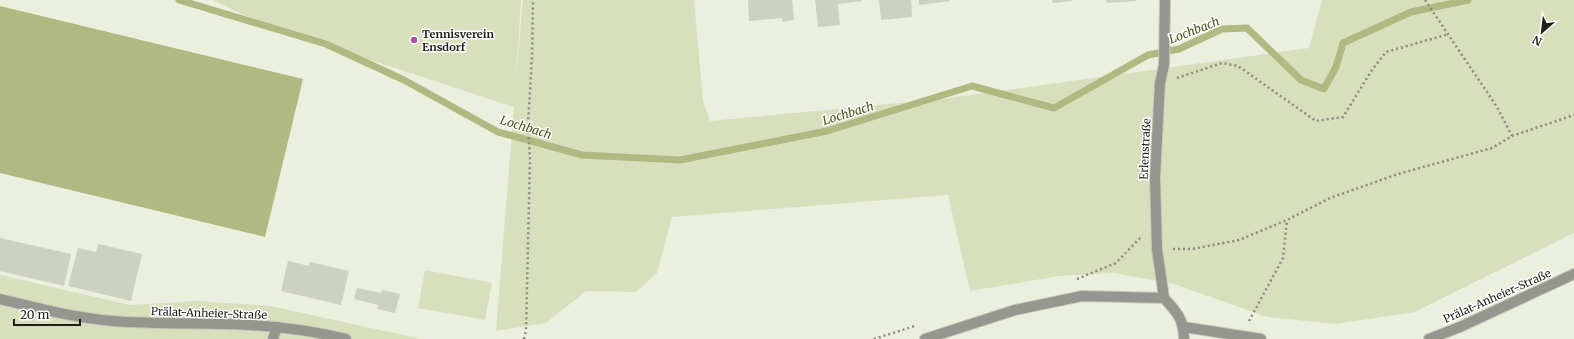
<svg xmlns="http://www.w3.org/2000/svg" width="1574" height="339" viewBox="0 0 1574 339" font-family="Merriweather,serif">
  <rect width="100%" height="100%" fill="#ebefdd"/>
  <g fill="#d8dfbc">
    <path d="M213,0H521L516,80L523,0H694L703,101L710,121L942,99L1309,48L1322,0H1574V233L1415,312L1335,324L1267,317L1174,284L1114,273L1059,276L970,291L948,195L672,217L657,273L636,292L586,291L546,323L496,331L514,107L261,24Z"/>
    <path d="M425,270L492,283L485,320L418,308Z"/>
    <path d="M0,275L130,305L197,301L271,306L421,339H0Z"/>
  </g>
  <path fill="#b0b981" d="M0,6L303,79L265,237L0,173Z"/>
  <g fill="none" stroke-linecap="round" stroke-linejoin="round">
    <path stroke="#b0b981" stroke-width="7" d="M179,0L326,44L404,80L498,132L582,155L680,160L827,131L972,86L1054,108L1148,55L1179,49L1222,29L1247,28L1301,80L1324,89L1336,67L1343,43L1411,12L1468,0"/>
  </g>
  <g fill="#cdd1bf">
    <path d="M748,0H792L794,20L782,22V18L749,21Z"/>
    <path d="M815,0H862V1L838,4L840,25L818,27Z"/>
    <path d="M879,0H911L912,17L881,20Z"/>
    <path d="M919,0H950V1L919,5Z"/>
    <path d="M1052,0H1072V1L1053,3Z"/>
    <path d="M1106,0H1136V1L1107,3Z"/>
    <path d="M0,238L71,254L64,286L0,271Z"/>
    <path d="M98,244L142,254L131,301L68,286L78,248L96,252Z"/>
    <path d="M288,261L309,266L310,262L349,271L341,305L281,291Z"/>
    <path d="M357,288L381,293L382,290L400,294L395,313L377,309L378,305L354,299Z"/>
  </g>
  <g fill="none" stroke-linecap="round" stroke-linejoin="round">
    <defs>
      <g id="street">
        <path d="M1164,298L1157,249L1155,177L1160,83L1164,65L1165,0"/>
        <path d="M1164,298C1177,312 1184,320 1184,339"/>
        <path d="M0,299C37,308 75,318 113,321C151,324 188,323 226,324C266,325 307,329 346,339"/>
        <path d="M1184,327L1261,339"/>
        <path d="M273,339L277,327"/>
        <path d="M925,339L1015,310L1082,296L1164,298"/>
        <path d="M1429,339L1460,327L1574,274"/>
      </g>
    </defs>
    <use href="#street" stroke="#c6caba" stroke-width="12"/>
    <g stroke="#888b7e" stroke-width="2.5" stroke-dasharray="2 3" stroke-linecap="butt">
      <path d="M1425,0L1497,107L1512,136"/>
      <path d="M1177,78L1222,63L1238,66L1316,121L1343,117L1372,70L1386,52L1449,34"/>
      <path d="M1173,249H1192L1239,240L1287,220L1330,198L1398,174L1492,148L1512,136L1574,115"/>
      <path d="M1077,279L1116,263L1140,238"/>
      <path d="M1249,321L1283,258L1287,220"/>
      <path d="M524,339L526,330L530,159L528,125L532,57L533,0"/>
      <path d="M874,339L915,326"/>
    </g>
    <use href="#street" stroke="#95968f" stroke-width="10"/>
  </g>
  <circle fill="#b04db4" stroke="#fff" stroke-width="1.5" cx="414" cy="40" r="4"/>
  <g text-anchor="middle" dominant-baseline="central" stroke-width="3" stroke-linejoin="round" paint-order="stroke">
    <g font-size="11" font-weight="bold" fill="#1d1f18" stroke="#fff" text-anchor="start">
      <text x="422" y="34">Tennisverein<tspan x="422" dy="13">Ensdorf</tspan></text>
    </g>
    <g font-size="11" fill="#1d1f18" stroke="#fff">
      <text transform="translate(1145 149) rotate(-87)">Erlenstraße</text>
      <text transform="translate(1497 296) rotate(-24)">Prälat-Anheier-Straße</text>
      <text transform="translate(209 313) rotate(2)">Prälat-Anheier-Straße</text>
    </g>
    <g font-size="12" font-style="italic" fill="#4a5212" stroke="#fff">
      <text transform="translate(1194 30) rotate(-21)">Lochbach</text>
      <text transform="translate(848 113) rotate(-17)">Lochbach</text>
      <text transform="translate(526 127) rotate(17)">Lochbach</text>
    </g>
  </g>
  <g transform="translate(1542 32) rotate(208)" stroke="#ffffff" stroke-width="3" paint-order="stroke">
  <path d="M0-3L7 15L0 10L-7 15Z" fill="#1d1f18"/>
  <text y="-6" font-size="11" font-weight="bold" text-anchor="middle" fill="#1d1f18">N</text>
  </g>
  <path d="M14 319v6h66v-6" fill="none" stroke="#1d1f18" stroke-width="2"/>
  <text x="20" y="319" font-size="12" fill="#1d1f18" stroke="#ffffff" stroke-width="3" paint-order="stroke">20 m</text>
</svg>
